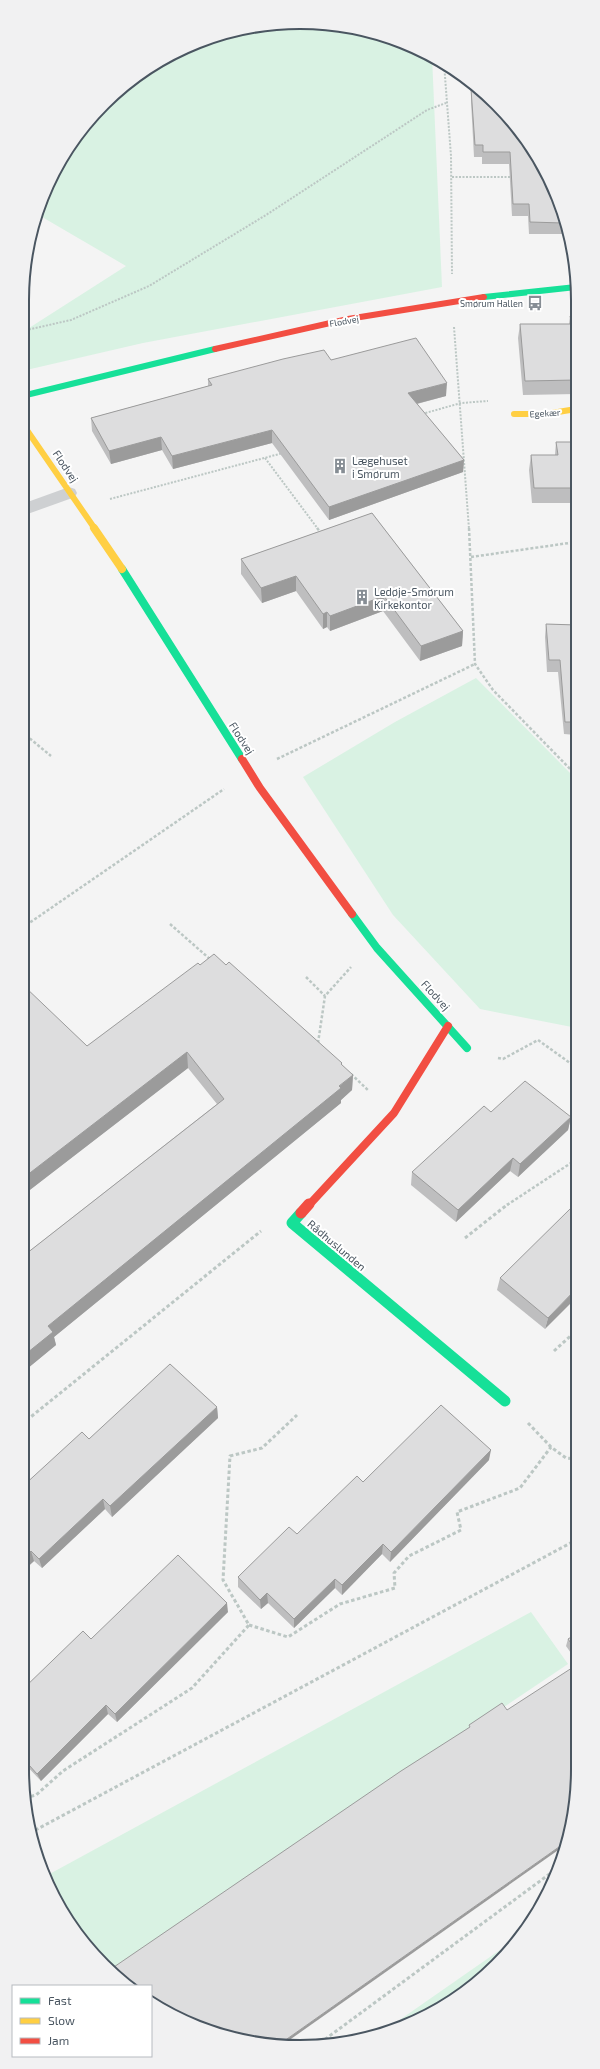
<svg xmlns="http://www.w3.org/2000/svg" width="600" height="2069" viewBox="0 0 600 2069" font-family="'Exo 2',sans-serif">
  <rect width="100%" height="100%" fill="#f4f4f4"/>
  <g fill="#d9f2e3">
    <path d="M300,22L354,27L432,56L442,287L143,343L22,371V335L29,328L126,266L37,214C65,121 150,47 246,27C263,24 282,24 300,22Z"/>
    <path d="M476,678L576,779L577,1028L480,1009L393,915L303,777L395,722Z"/>
    <path d="M531,1612L568,1664L111,1971L91,1952L44,1877Z"/>
    <path d="M520,1936C498,1968 458,2002 422,2019C408,2025 393,2030 378,2035Z"/>
  </g>
  <g fill="none" stroke-linecap="round" stroke-linejoin="round">
    <g stroke="#bcc7c4" stroke-width="2" stroke-dasharray="2 1.5" stroke-linecap="butt">
      <path d="M444,63L451,156L452,274"/>
      <path d="M452,177H513"/>
      <path d="M454,327L469,529"/>
      <path d="M22,331L71,320L149,286L266,215L427,110L446,103"/>
      <path d="M422,414L461,403L488,401"/>
      <path d="M265,458L318,529"/>
      <path d="M110,499L283,453"/>
    </g>
    <g stroke="#bcc7c4" stroke-width="2.5" stroke-dasharray="3 2" stroke-linecap="butt">
      <path d="M317,528L321,533"/>
      <path d="M469,528L475,664L493,690L576,775"/>
      <path d="M471,557L576,542"/>
      <path d="M22,732L51,756"/>
      <path d="M277,759L475,664"/>
      <path d="M170,924L211,960"/>
      <path d="M22,928L224,789"/>
      <path d="M306,977L325,996"/>
      <path d="M318,1043L325,996L351,967"/>
      <path d="M498,1058L503,1059L538,1040L577,1068"/>
      <path d="M351,1074L369,1091"/>
      <path d="M507,1205L574,1161H577"/>
    </g>
    <g stroke="#bcc7c4" stroke-width="3" stroke-dasharray="3.5 2.5" stroke-linecap="butt">
      <path d="M465,1238L508,1204"/>
      <path d="M554,1351L577,1330"/>
      <path d="M528,1423L551,1447L566,1458L578,1459"/>
      <path d="M22,1424L261,1231"/>
      <path d="M249,1625L288,1637L340,1604L395,1588L394,1573L409,1556L461,1530L457,1512L520,1488L551,1447"/>
      <path d="M25,1798L36,1795L63,1771L192,1688L249,1625L223,1580L230,1456L262,1448L297,1415"/>
      <path d="M30,1833L578,1539"/>
      <path d="M320,2043L555,1870"/>
    </g>
    <path fill="#ced0d2" fill-rule="evenodd" d="M69,487L75,489L77,493L75,497L22,516V504Z"/>
    <g stroke="#16e098" stroke-width="6">
      <path d="M484,297L576,287"/>
      <path d="M22,396L215,349"/>
    </g>
    <g stroke="#16e098" stroke-width="8">
      <path d="M122,569L242,759"/>
      <path d="M352,914L377,948L467,1048"/>
    </g>
    <path stroke="#16e098" stroke-width="11" d="M301,1213L292,1223L505,1401"/>
    <g stroke="#ffcf43" stroke-width="6">
      <path d="M514,414H546L576,409"/>
      <path d="M22,423L95,529"/>
    </g>
    <path stroke="#ffcf43" stroke-width="8" d="M94,528L122,569"/>
    <path stroke="#f24e42" stroke-width="6" d="M215,349L348,319L484,297"/>
    <g stroke="#f24e42" stroke-width="8">
      <path d="M242,759L260,788L352,914"/>
      <path d="M309,1205L394,1113L448,1026"/>
    </g>
    <path stroke="#f24e42" stroke-width="11" d="M301,1213L309,1204"/>
  </g>
  <g fill="#bebebf">
    <path d="M471,89L549,177L567,234H529L528,216H512L509,164H482V157H474L471,101Z"/>
    <path d="M570,316H576V394L523,395L518,338L520,324H569Z"/>
    <path d="M331,360L446,396L417,404L464,460L463,472L329,520L272,443L173,469L162,450L111,464L92,431L91,418L208,386V379Z"/>
    <path d="M556,442H576V507L574,503H532L529,470L531,455H555Z"/>
    <path d="M372,513L463,631L462,646L420,661L383,611L330,631L327,627L323,629L296,591L262,603L241,574V559Z"/>
    <path d="M546,624L576,625V735L564,734L558,672H547L545,637Z"/>
    <path d="M200,965L342,1066L353,1075L352,1090L341,1100V1103L54,1337L56,1345L22,1373V1257L217,1104L188,1068L22,1196V986L87,1046Z"/>
    <path d="M491,1112L571,1117L568,1130L518,1177L510,1171L456,1222L411,1185L412,1172Z"/>
    <path d="M577,1213L545,1329L497,1290L500,1278Z"/>
    <path d="M217,1407L218,1418L112,1517L105,1509L42,1568L34,1561L22,1572V1487L89,1439Z"/>
    <path d="M489,1460L390,1562L382,1554L342,1595L335,1588L294,1628L268,1603L261,1609L238,1587V1577L297,1534L363,1482Z"/>
    <path d="M228,1612L117,1722L108,1714L41,1781L22,1761V1690L91,1639Z"/>
    <path d="M578,1633V1663L566,1646L568,1639Z"/>
  </g>
  <g fill="#9b9b9b">
    <path d="M447,383L446,396L408,406V393Z"/>
    <path d="M272,430V443L173,469L172,456Z"/>
    <path d="M161,437L162,450L111,464L109,451Z"/>
    <path d="M464,460L463,472L329,520V507Z"/>
    <path d="M296,576V591L262,603L261,588Z"/>
    <path d="M28,583L30,597L22,602V586Z"/>
    <path d="M384,596L383,611L330,631V616Z"/>
    <path d="M327,612V627L323,629V614Z"/>
    <path d="M463,631L462,646L420,661L421,646Z"/>
    <path d="M187,1052L188,1068L22,1196V1179Z"/>
    <path d="M353,1075L352,1090L341,1100V1103L54,1337L56,1345L22,1373V1357L48,1326Z"/>
    <path d="M571,1117L568,1130L518,1177L520,1164Z"/>
    <path d="M513,1158L510,1171L456,1222L458,1210Z"/>
    <path d="M577,1288V1297L545,1329L548,1318Z"/>
    <path d="M217,1407L218,1418L112,1517L110,1506Z"/>
    <path d="M491,1450L489,1460L390,1562L391,1552Z"/>
    <path d="M103,1499L105,1509L42,1568L39,1559Z"/>
    <path d="M383,1544L382,1554L342,1595V1585Z"/>
    <path d="M31,1551L34,1561L22,1572V1560Z"/>
    <path d="M335,1579V1588L294,1628V1619Z"/>
    <path d="M267,1593L268,1603L261,1609L260,1600Z"/>
    <path d="M227,1603L228,1612L117,1722L115,1714Z"/>
    <path d="M106,1705L108,1714L41,1781L37,1774Z"/>
    <path d="M566,1842L564,1846L281,2046H277Z"/>
  </g>
  <g fill="#ddddde" stroke="#9b9b9b">
    <path d="M471,89H475L509,117L549,177L563,223L530,222L529,204H513L510,152H483V145H475Z"/>
    <path d="M570,316H576V380L525,381L520,324H572Z"/>
    <path d="M416,338L447,383L408,393L464,460L329,507L272,430L172,456L161,437L109,451L91,418L212,385L208,379L283,359L324,350L331,360Z"/>
    <path d="M556,442H576V488H534L531,455H558Z"/>
    <path d="M372,513L463,631L421,646L384,596L330,616L327,612L323,614L296,576L261,588L241,559Z"/>
    <path d="M22,578L28,583L22,586Z"/>
    <path d="M546,624L576,625V722H565L560,660H549Z"/>
    <path d="M214,954L226,965L229,962L342,1063L341,1064L353,1075L339,1086L341,1088L48,1326L53,1332L22,1357V1257L224,1099L187,1052L22,1179V986L23,985L87,1046L198,963L200,965Z"/>
    <path d="M525,1081L571,1117L520,1164L513,1158L458,1210L412,1172L484,1106L491,1112Z"/>
    <path d="M571,1208L577,1213V1288L548,1318L500,1278Z"/>
    <path d="M170,1364L217,1407L110,1506L103,1499L39,1559L31,1551L22,1560V1487L82,1432L89,1439Z"/>
    <path d="M441,1405L491,1450L391,1552L383,1544L342,1585L335,1579L294,1619L267,1593L260,1600L238,1577L289,1527L297,1534L357,1476L363,1482Z"/>
    <path d="M178,1555L227,1603L115,1714L106,1705L37,1774L22,1757V1690L83,1631L91,1639Z"/>
    <path d="M578,1633V1653L568,1639Z"/>
    <path d="M578,1664V1769L573,1823L566,1842L277,2046L228,2037L177,2018L151,2002V1986H127L113,1973L111,1969L401,1771L470,1727L469,1725L502,1703L507,1710Z"/>
  </g>
  <defs>
    <symbol id="bus-bare" viewBox="-9 -9 18 18"><path d="M-5-6H5V4H4V6H2V4H-2V6H-4V4H-5ZM-3.5-4V0h7V-4ZM-3.5 1.2v1.5H-2V1.2ZM2 1.2v1.5H3.5V1.2Z" fill="#868d94" stroke="#fff" stroke-width="2.5" paint-order="stroke"/></symbol>
    <symbol id="building-bare" viewBox="-9 -9 18 18"><path d="M-4-6H4V6H1V3H-1V6H-4ZM-2.5-4.3h1.7v1.8h-1.7ZM.8-4.3h1.7v1.8H.8ZM-2.5-1h1.7V.8h-1.7ZM.8-1h1.7V.8H.8Z" fill="#868d94" stroke="#fff" stroke-width="2.5" paint-order="stroke"/></symbol>
  </defs>
  <g fill-rule="evenodd">
    <use href="#bus-bare" x="524" y="292" width="22" height="22"/>
    <use href="#building-bare" x="329" y="455" width="22" height="22"/>
    <use href="#building-bare" x="351" y="586" width="22" height="22"/>
  </g>
  <g text-anchor="middle" dominant-baseline="central" stroke-width="4" stroke-linejoin="round" paint-order="stroke">
    <g font-size="9" fill="#4a5661" stroke="#fff" text-anchor="end">
      <text x="523" y="303">Smørum Hallen</text>
    </g>
    <g font-size="9" fill="#4a5661" stroke="#fff">
      <text transform="translate(344 321) rotate(-10)">Flodvej</text>
      <text transform="translate(545 413) rotate(-4)">Egekær</text>
    </g>
    <g font-size="11" fill="#4a5661" stroke="#fff" text-anchor="start">
      <text x="352" y="460">Lægehuset<tspan x="352" dy="13">i Smørum</tspan></text>
      <text x="374" y="591">Ledøje-Smørum<tspan x="374" dy="13">Kirkekontor</tspan></text>
    </g>
    <g font-size="11" fill="#4a5661" stroke="#fff">
      <text transform="translate(66 466) rotate(56)">Flodvej</text>
      <text transform="translate(242 738) rotate(57)">Flodvej</text>
      <text transform="translate(436 995) rotate(48)">Flodvej</text>
      <text transform="translate(337 1245) rotate(40)">Rådhuslunden</text>
    </g>
  </g>
  <path d="M0 0H600V2069H0ZM300 29H300A271 271 0 0 1 571 300V1769A271 271 0 0 1 300 2040H300A271 271 0 0 1 29 1769V300A271 271 0 0 1 300 29Z" fill="#f1f1f2" fill-rule="evenodd"/>
  <path fill="none" stroke="#4a5661" stroke-width="2" d="M300 29H300A271 271 0 0 1 571 300V1769A271 271 0 0 1 300 2040H300A271 271 0 0 1 29 1769V300A271 271 0 0 1 300 29Z"/>
  <rect x="12" y="1985" width="140" height="72" fill="#ffffff" stroke="#b7bbc0"/>
  <rect x="20" y="1998" width="20" height="6" fill="#16e098" stroke="#b7bbc0"/>
  <text x="48" y="2005" font-size="12" fill="#4a5661">Fast</text>
  <rect x="20" y="2018" width="20" height="6" fill="#ffcf43" stroke="#b7bbc0"/>
  <text x="48" y="2025" font-size="12" fill="#4a5661">Slow</text>
  <rect x="20" y="2038" width="20" height="6" fill="#f24e42" stroke="#b7bbc0"/>
  <text x="48" y="2045" font-size="12" fill="#4a5661">Jam</text>
</svg>
